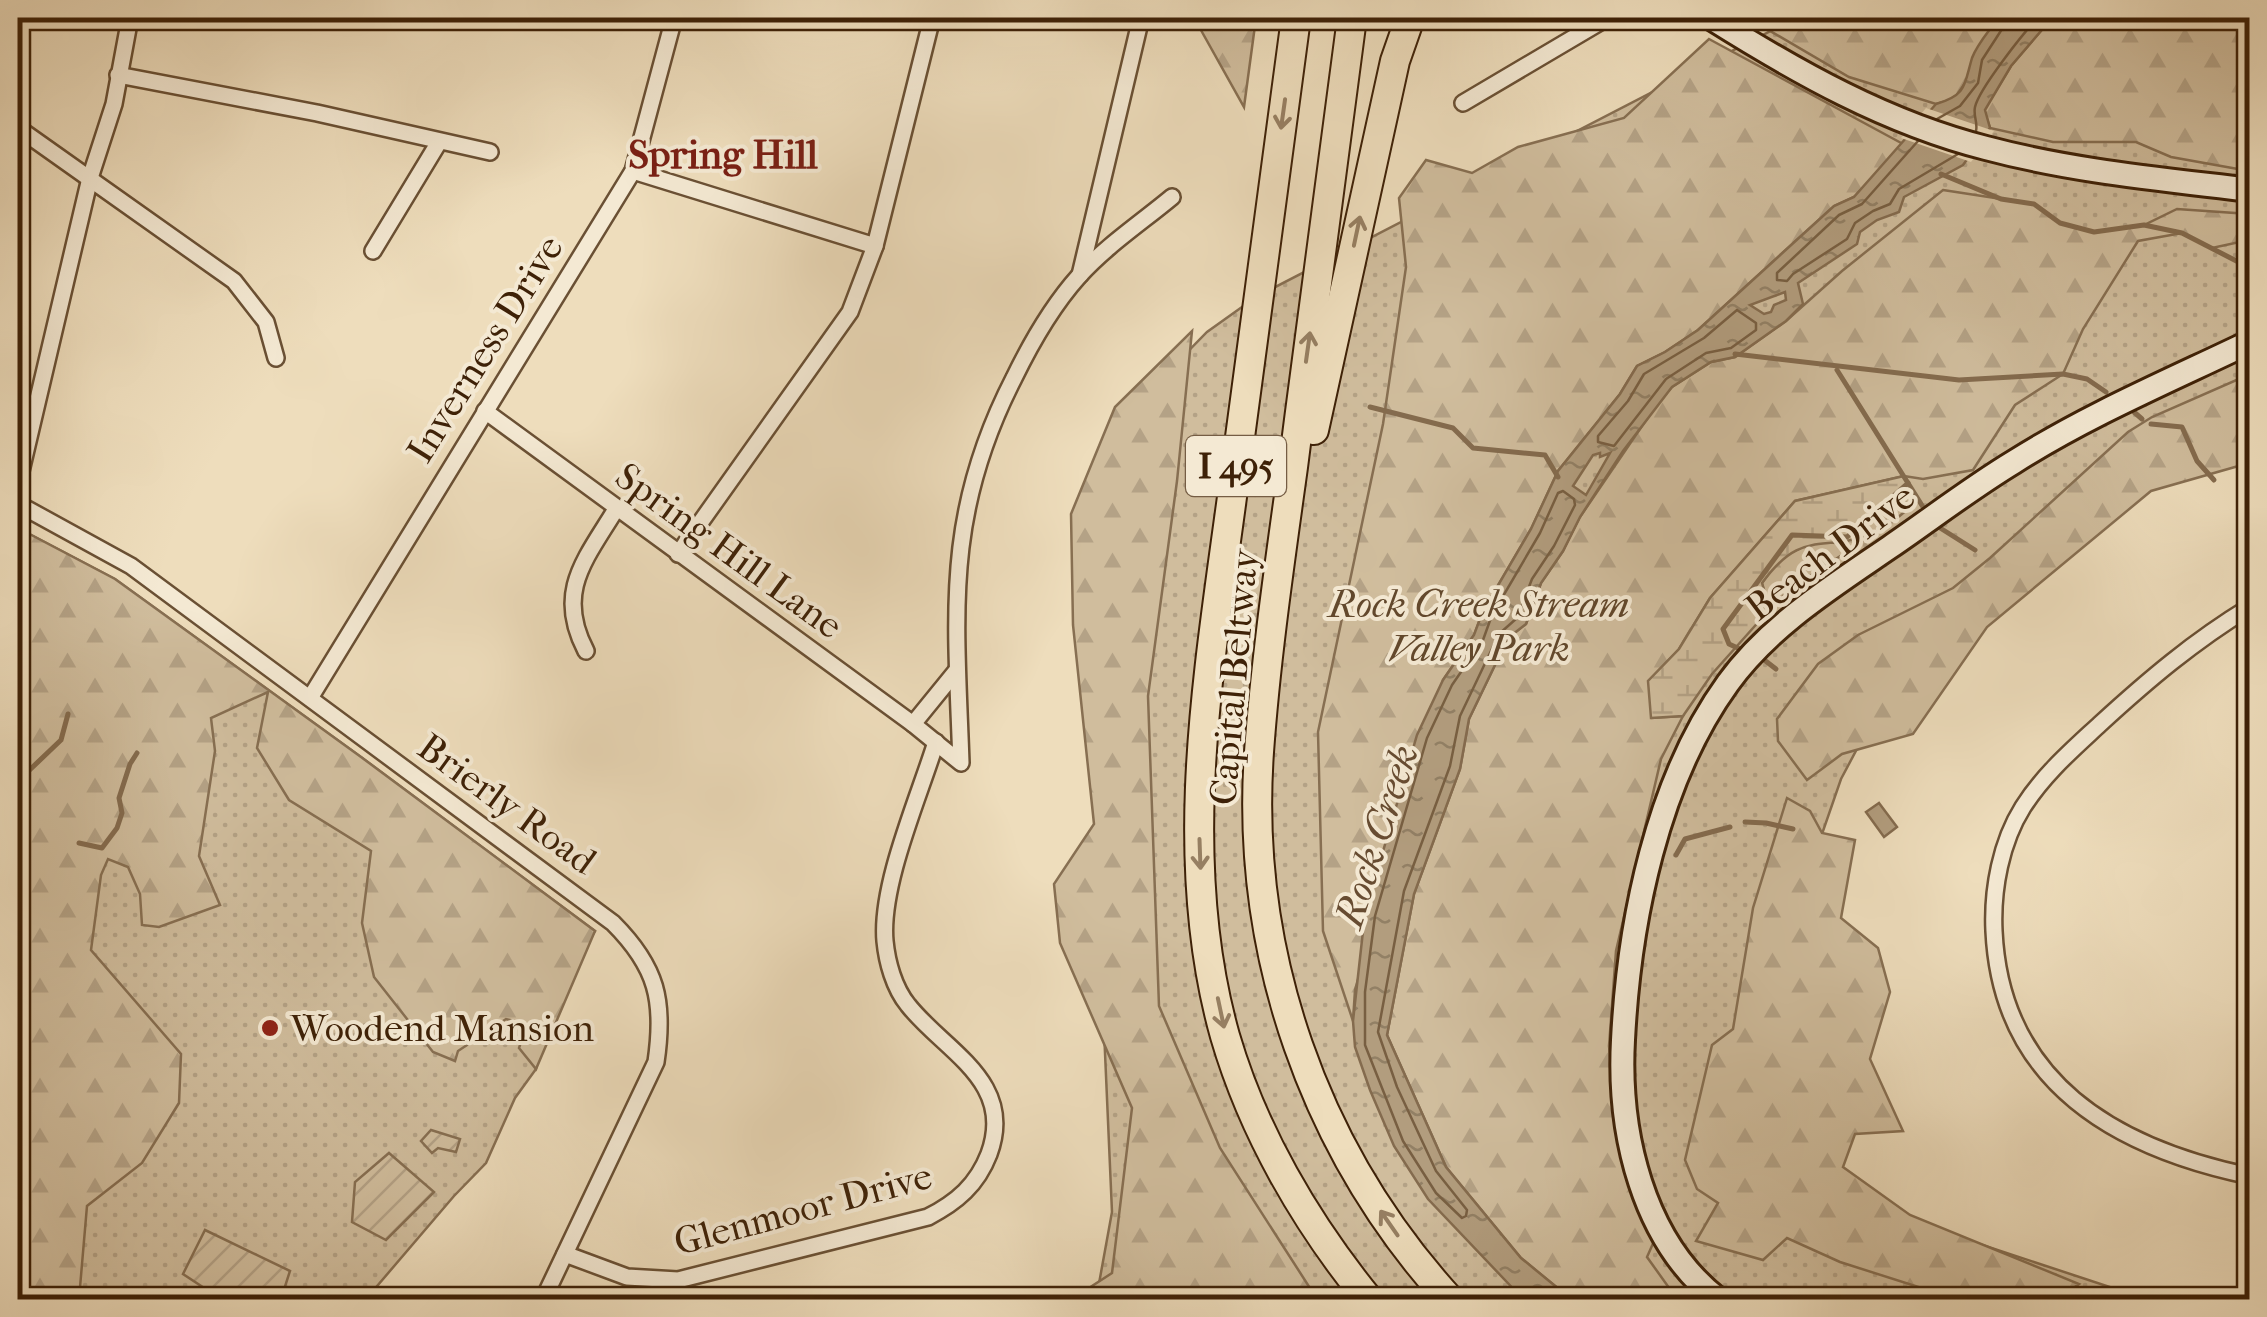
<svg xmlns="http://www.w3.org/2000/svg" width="2267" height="1317" viewBox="0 0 2267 1317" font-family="'IM FELL French Canon',serif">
  <defs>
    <pattern id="grass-dots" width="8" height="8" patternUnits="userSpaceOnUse" patternTransform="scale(2.5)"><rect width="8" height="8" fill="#d0bd9d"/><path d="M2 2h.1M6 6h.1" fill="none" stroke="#b4a286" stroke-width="1.8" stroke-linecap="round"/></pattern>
    <pattern id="forest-firs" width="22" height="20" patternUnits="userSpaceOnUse" patternTransform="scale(2.5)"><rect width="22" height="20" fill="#d0bd9d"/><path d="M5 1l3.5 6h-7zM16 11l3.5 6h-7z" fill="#b4a286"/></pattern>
    <pattern id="wetland-marsh" width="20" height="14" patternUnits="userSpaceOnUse" patternTransform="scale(2.5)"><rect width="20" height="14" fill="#d0bd9d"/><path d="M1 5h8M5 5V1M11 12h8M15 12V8" fill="none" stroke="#b4a286"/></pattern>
    <pattern id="garden-furrows" width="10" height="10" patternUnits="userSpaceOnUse" patternTransform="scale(2.5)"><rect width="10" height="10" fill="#d0bd9d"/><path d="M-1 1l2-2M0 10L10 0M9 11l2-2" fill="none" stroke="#b4a286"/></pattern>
    <pattern id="water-ripples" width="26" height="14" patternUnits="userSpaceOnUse" patternTransform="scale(2.5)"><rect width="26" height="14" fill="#b29d7e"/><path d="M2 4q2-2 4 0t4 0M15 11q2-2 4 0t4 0" fill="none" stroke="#928065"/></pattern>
  </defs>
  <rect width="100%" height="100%" fill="#eeddbc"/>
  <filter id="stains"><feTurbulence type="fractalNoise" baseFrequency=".002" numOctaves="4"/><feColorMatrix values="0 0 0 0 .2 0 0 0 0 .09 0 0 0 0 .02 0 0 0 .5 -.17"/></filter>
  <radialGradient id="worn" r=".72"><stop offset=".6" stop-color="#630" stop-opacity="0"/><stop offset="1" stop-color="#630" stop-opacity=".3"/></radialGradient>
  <g fill="url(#grass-dots)" stroke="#876f52" stroke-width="2.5">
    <path d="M1769,18H2249V434L2105,511L1858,747L1841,779L1823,831L1785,1004L1835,1171L1910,1221L2146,1299L1096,1300L1112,1212L1085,598L1165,375L1207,332L1256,297L1780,26Z"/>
    <path d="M18,528L115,579L361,757L595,931L545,1011L536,1069L515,1098L486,1163L454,1196L366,1299H18Z"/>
  </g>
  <g fill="url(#forest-firs)" stroke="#876f52" stroke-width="2.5">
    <path d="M1197,18H1256L1244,107L1197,23Z"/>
    <path d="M1748,18H1998L1973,57L1970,76L1954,99L1936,104L1849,77Z"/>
    <path d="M2052,18H2249V171L2171,157L2136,142H2053L1990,128L1984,110L2011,66Z"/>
    <path d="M1709,39L1903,144L1854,197L1834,206L1698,330L1665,352L1637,366L1620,394L1558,471L1531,529L1483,611L1474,635L1443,680L1355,990L1353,1021L1323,931L1318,732L1383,424L1406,267L1399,198L1426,160L1472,173L1518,147L1624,118Z"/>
    <path d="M1943,190L2034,204L2060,223L2094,232L2144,225L2177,209L2249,214V240L2212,248L2182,233L2138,241L2083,329L2063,374L2015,405L1973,470L1923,479L1904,476L1795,501L1710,598L1679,649L1649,681L1652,718L1683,716L1661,759L1616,951L1609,1046L1618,1137L1655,1239L1647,1257L1677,1299H1571L1521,1258L1446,1167L1387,1035L1414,894L1460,769L1469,719L1508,638L1526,624L1541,583L1563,551L1580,517L1657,404L1672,387L1711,362L1735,357L1786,321L1842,271Z"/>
    <path d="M1192,331L1177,481L1148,696L1159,1006L1220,1148L1317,1299H1072L1112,1273L1132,1108L1060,943L1054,884L1094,824L1073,625L1071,514L1115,407Z"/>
    <path d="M2241,378L2249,386V463L2151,491L1987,627L1913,734L1842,754L1807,780L1778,741L1777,719L1818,664L1858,635L1953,588L1990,558L2128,432L2152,417Z"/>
    <path d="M18,528L115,579L361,757L595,931L536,1069L519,1048L527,1024L506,1019L458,1051L455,1061L433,1052L374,977L362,923L371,851L289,800L257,748L268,692L211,718L215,751L199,856L220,905L159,927L142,925L140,894L128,867L108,859L101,875L91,950L181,1054L179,1103L142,1163L87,1206L79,1299H18Z"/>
    <path d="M1877,532L1790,589L1768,611L1762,583L1779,559L1813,542L1838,543Z"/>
    <path d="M1787,798L1810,811L1822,833L1855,840L1841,918L1878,948L1890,992L1870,1059L1903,1131L1855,1134L1843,1167L1910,1215L2079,1284L2058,1299H1956L1840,1262L1787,1238L1763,1260L1696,1241L1718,1203L1697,1189L1685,1160L1712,1045L1733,1029L1753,908Z"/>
  </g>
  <path fill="url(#wetland-marsh)" stroke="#876f52" stroke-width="2.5" d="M1904,476L1919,500C1905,510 1890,527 1874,533C1821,554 1803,527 1762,583L1770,609L1712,674L1683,716L1651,718L1648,681L1679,649L1710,598L1795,501Z"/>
  <g fill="url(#garden-furrows)" stroke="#876f52" stroke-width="2.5">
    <path d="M431,1130L460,1139L456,1152L438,1148L432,1153L421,1141Z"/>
    <path d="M389,1153L434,1192L386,1240L352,1222L355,1182Z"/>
    <path d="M205,1230L290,1271L281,1299H221L183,1274Z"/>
  </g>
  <g fill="url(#water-ripples)" stroke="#846b4e" stroke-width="2.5" fill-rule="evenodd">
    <path d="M1998,18H2052L2011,66L1985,110L1990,128L1963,165L1904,197L1899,212L1877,220L1860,232L1857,244L1798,283L1803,304L1786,321L1735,357L1711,362L1672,387L1623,451L1580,517L1563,551L1541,583L1526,624L1508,638L1469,719L1460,769L1414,894L1387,1035L1446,1167L1521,1258L1571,1299H1523L1428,1199L1394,1146L1370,1090L1355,1047L1353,1021L1365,913L1417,735L1443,680L1474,635L1483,611L1531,529L1558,471L1620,394L1637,366L1665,352L1698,330L1834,206L1854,197L1936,104C1967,95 1964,85 1972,58C1977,44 1990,30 1998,18ZM1785,292L1786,300L1774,305L1771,312L1764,314L1750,305ZM1600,453V457L1610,453L1586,495L1573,486L1593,455Z"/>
    <path d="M1879,803L1897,827L1884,837L1866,812Z"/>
  </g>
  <path fill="#eeddbc" d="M1926,108L1994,131L1971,162L1901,138Z"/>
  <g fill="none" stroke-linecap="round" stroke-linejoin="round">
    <g stroke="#785f42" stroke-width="2.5">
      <path d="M1937,119L1960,106L1978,83L1982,60L2004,26L2006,18"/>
      <path d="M1976,131C1978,122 1973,116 1975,107C1979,89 2024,32 2038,18"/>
      <path d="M1918,141L1862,204L1839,215L1777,273V280L1787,281L1793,274L1847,239L1855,223L1873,211L1890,204L1899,189L1958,154"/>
      <path d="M1737,310L1756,323V330L1731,348L1706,353L1666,379L1614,446L1598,442V436L1628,401L1644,374L1704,338Z"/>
      <path d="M1563,491L1574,499L1575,505L1554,546L1532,579L1517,618L1499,634L1460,716L1450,766L1404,891L1378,1032L1397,1087L1436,1171L1467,1210L1466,1216L1462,1218L1436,1193L1403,1141L1365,1045V992L1375,916L1427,738L1452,685L1483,640L1492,615L1540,533L1558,493Z"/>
    </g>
    <g stroke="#846b4e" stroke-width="5">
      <path d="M1941,174L2001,199L2034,204L2060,223L2094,232L2144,225L2182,233L2250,268"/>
      <path d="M1735,354L1959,380L2063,374L2087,379L2106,392"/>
      <path d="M1837,370L1923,507"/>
      <path d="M1370,407L1453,428L1473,448L1545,455L1558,477"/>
      <path d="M2134,412L2142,419"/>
      <path d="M2151,424L2182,427L2197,461L2214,480"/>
      <path d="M1937,526L1975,550"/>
      <path d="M1742,650L1729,644L1723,629L1792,535L1847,537L1908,483"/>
      <path d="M1763,659L1776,669"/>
      <path d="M18,781L61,740L68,714"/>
      <path d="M1745,822L1766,823L1793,829"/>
      <path d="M79,843L102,848L117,828L122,813L119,798L130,764L137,753"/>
      <path d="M1676,855L1685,839L1730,827"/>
    </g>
    <defs>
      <g id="street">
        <path d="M118,75L317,113L490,152"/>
        <path d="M1463,103L1607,18"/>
        <path d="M18,128L234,281L266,322L276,358"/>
        <path d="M633,171L875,246"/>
        <path d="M373,251L439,142"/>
        <path d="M1080,275L1141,18"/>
        <path d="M485,411L913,724L961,763C956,615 943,516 1014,378C1031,343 1053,305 1079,276C1106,246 1142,222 1172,197"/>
        <path d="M18,484L90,178L114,104L130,18"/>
        <path d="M18,504L131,566L613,923C657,967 665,1001 656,1062L543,1300"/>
        <path d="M678,554L850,312L875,246L932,18"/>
        <path d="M2250,607C2194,641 2148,680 2100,724C2072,750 2044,774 2023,807C2001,842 1992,889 1994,931C2001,1082 2115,1148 2250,1176"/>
        <path d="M586,651C555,592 585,560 616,509"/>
        <path d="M310,698L633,171L674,18"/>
        <path d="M913,724L957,670"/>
        <path d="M565,1254L627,1277L678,1280L928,1217C957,1202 977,1185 989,1154C1016,1081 944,1051 908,1005C894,988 887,962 885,941C880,885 919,797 936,742"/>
      </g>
      <g id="secondary">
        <path d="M1711,18C1797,72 1887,123 1986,148C2072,171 2161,179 2250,190"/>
        <path d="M1719,1300C1642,1241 1618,1132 1623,1040C1629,921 1657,781 1728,683C1769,626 1833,586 1890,547C1931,519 1971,488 2014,462C2088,415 2171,380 2250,342"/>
      </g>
      <g id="highway">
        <path d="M1296,18C1275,172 1255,327 1234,482C1210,664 1174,855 1225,1036C1253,1132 1306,1223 1369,1300"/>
        <path d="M1352,18C1332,167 1312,317 1293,467C1280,561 1266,656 1259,752C1245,953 1314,1151 1450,1300"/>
        <path d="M1314,430L1395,61L1410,18"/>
      </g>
    </defs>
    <use href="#street" stroke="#6a5034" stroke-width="20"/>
    <use href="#secondary" stroke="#3e2107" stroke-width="28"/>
    <use href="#highway" stroke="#3e2107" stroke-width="32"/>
    <use href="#street" stroke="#f4e9d3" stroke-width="15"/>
    <use href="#secondary" stroke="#f4e9d3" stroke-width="22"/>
    <use href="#highway" stroke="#eeddbc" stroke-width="28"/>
  </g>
  <defs><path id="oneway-shaft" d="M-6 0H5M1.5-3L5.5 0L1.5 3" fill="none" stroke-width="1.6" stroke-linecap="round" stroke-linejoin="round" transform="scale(2.5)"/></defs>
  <g stroke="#967f62">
    <use href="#oneway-shaft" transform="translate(1283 114) rotate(98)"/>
    <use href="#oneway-shaft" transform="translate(1357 231) rotate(-78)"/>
    <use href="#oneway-shaft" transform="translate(1308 347) rotate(-82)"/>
    <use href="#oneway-shaft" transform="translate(1200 854) rotate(88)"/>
    <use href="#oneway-shaft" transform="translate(1221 1013) rotate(78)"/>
    <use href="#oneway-shaft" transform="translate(1389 1223) rotate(-125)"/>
  </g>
  <circle fill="#8f2418" stroke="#f4e9d3" stroke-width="4" cx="270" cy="1028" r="10"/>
  <g text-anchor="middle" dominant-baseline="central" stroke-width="8" stroke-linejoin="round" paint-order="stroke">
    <rect fill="#f4e9d3" stroke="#755d44" stroke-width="2.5" x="1186" y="436" width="100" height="60" rx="8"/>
    <g font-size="35" font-weight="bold" fill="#3e2107">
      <text x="1236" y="466">I 495</text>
    </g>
    <g font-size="38" fill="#3e2107" stroke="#f4e9d3">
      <text transform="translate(485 349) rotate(-58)">Inverness Drive</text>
      <text transform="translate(729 551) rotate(36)">Spring Hill Lane</text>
      <text transform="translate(1830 552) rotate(-37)">Beach Drive</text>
      <text transform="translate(1234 677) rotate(-85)">Capital Beltway</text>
      <text transform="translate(507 804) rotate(36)">Brierly Road</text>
      <text transform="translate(803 1209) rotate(-15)">Glenmoor Drive</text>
    </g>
    <g font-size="38" font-style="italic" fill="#62482c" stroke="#f4e9d3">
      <text x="1479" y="604">Rock Creek Stream<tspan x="1479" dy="44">Valley Park</tspan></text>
    </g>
    <g font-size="38" fill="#3e2107" stroke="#f4e9d3" text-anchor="start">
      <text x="290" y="1028">Woodend Mansion</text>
    </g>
    <g font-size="40" font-weight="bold" fill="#7a1f14" stroke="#f4e9d3">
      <text x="723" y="155">Spring Hill</text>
    </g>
    <g font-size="40" font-style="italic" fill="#674c31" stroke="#f4e9d3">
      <text transform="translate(1377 836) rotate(-72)">Rock Creek</text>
    </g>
  </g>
  <rect width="2267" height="1317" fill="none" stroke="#eeddbc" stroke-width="60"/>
  <rect x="20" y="20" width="2227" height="1277" fill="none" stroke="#3e2107" stroke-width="5"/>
  <rect x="30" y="30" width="2207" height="1257" fill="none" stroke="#3e2107" stroke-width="2.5"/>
  <rect width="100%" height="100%" filter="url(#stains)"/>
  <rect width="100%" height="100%" fill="url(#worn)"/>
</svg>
